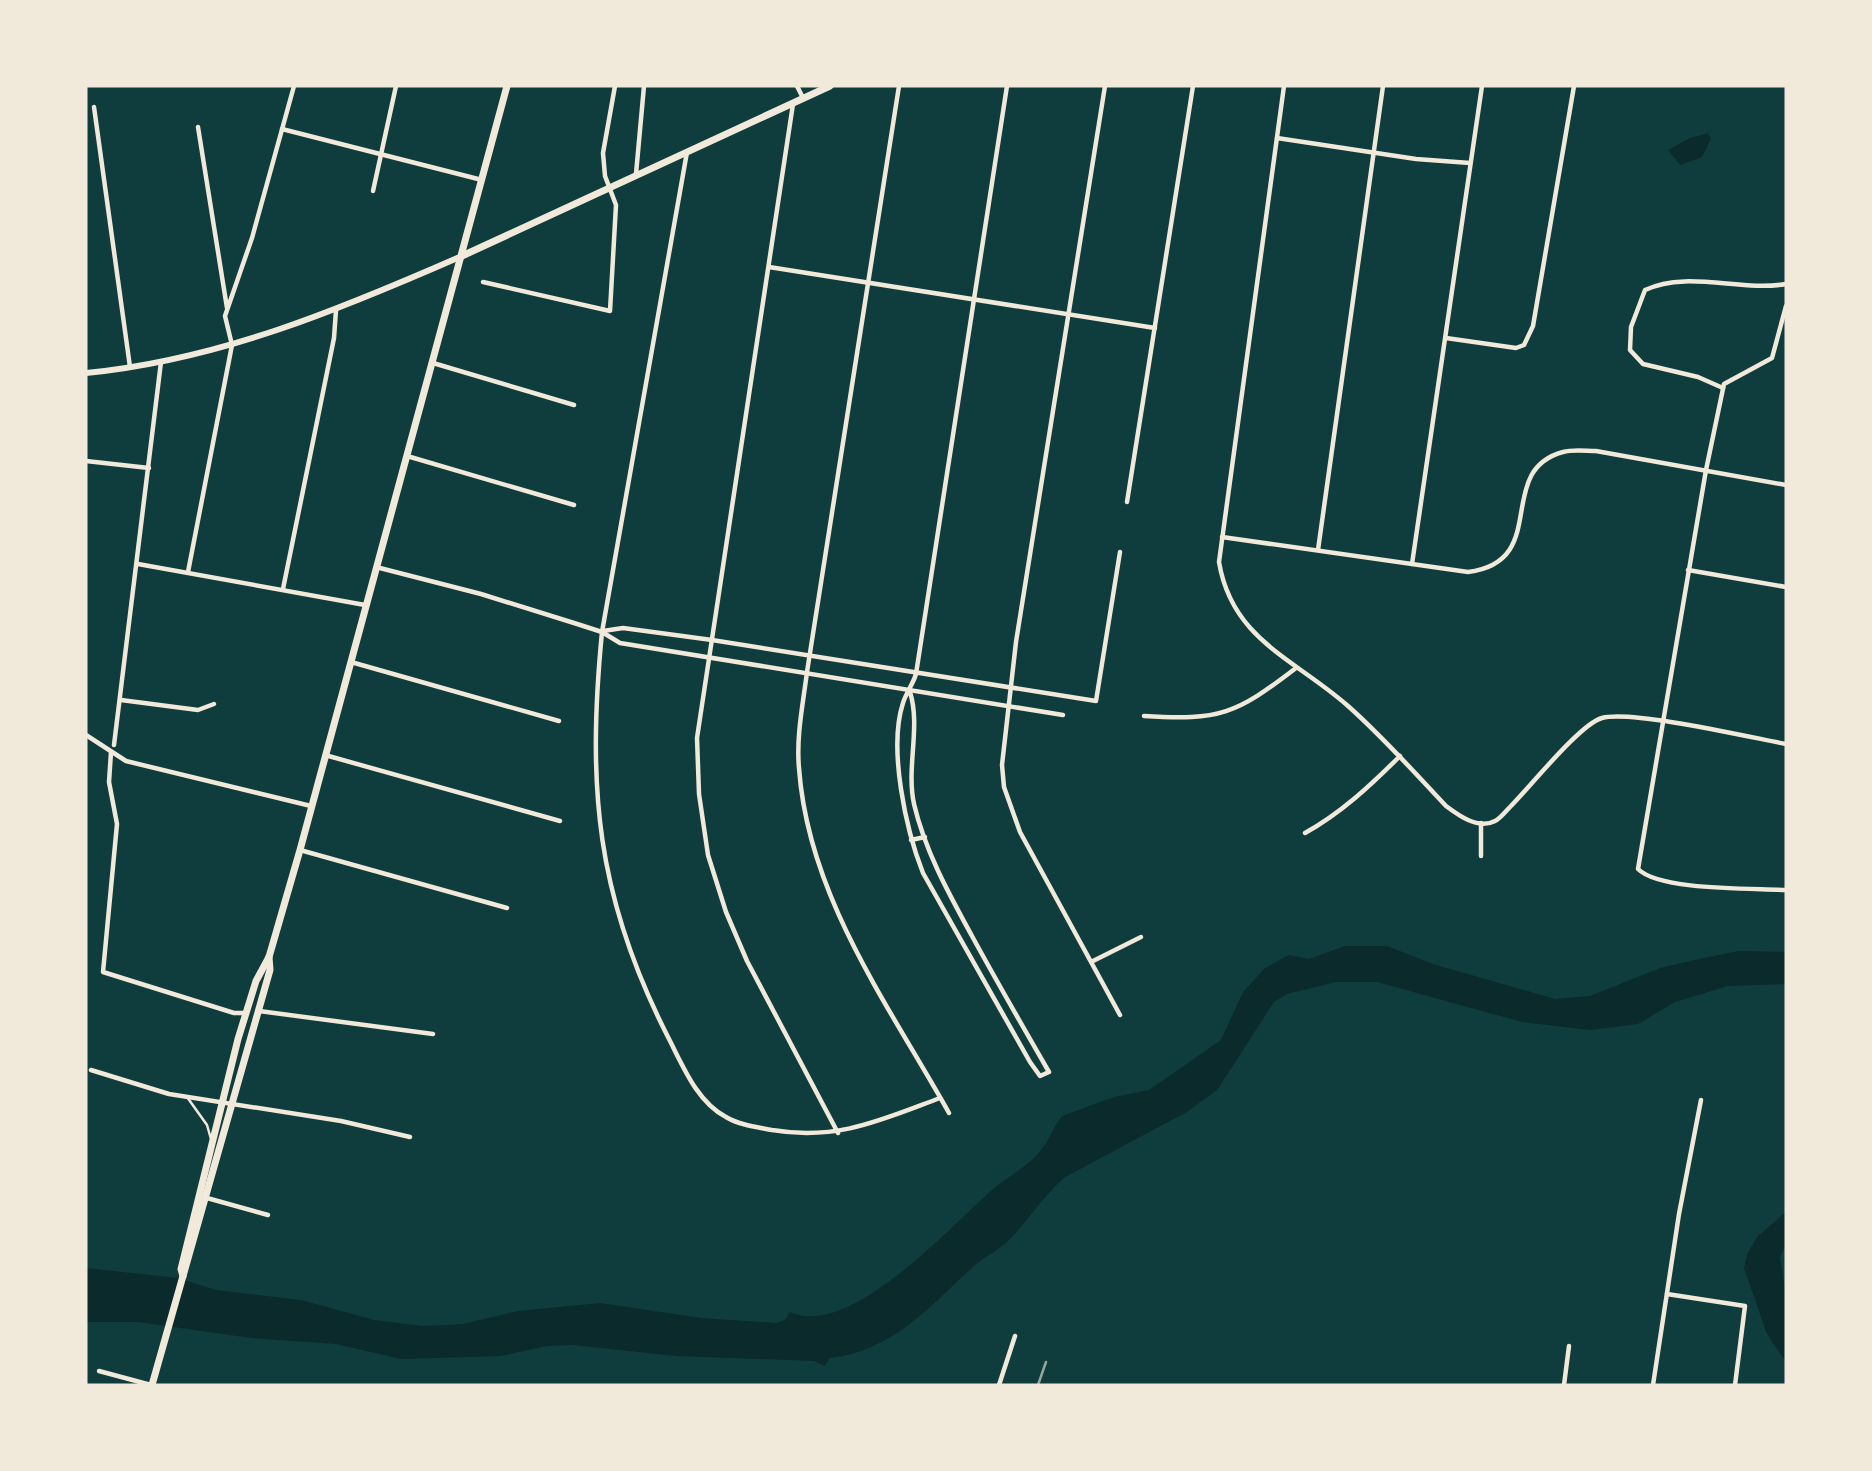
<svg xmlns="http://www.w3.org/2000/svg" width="1872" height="1471" viewBox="0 0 1872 1471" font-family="Inter,sans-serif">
  <rect width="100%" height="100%" fill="#0f3d3e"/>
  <g fill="#0a2a2b">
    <path d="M1708,133L1711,139L1702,157L1680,165L1668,150L1690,138Z"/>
    <path d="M1345,946H1387L1433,964L1555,999L1590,996L1660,968L1708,957L1739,951L1786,952V984L1728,986L1675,1002L1638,1024L1590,1030L1522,1022L1377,982H1336L1287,994L1274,1002L1217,1090L1187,1112L1065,1177C1043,1196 1028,1221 1008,1241C998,1251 983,1257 974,1266C930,1306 892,1352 829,1358L825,1366L814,1361L676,1356L573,1345L547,1346L501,1356L401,1359L336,1344L251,1338L138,1322H86V1268L178,1278L216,1290L301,1300L374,1320L423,1326L463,1324L518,1311L600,1303L701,1318L776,1323L785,1320L790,1312C849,1340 952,1225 993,1189C1007,1177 1023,1169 1036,1156C1048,1144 1052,1129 1062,1116L1114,1097L1149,1090L1221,1040L1243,992L1265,968L1289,955L1309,959Z"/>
    <path d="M1786,1212V1243L1780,1258L1786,1295V1362L1767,1334L1744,1268L1748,1252L1758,1236Z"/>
  </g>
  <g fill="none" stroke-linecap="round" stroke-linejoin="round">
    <path stroke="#f1e9da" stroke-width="2.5" d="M187,1097L207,1125L211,1139"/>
    <g stroke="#f1e9da" stroke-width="4.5">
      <path d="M797,86L803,98"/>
      <path d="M899,86L807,672C803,704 796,737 799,768C808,896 888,1004 949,1113"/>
      <path d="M1105,86L1016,642L1002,765L1004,787L1020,832L1120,1015"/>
      <path d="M1284,86L1219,562C1232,640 1295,659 1348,706C1383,737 1414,772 1446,806C1458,815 1478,830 1495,821C1500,819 1506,811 1510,807C1530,787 1580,724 1602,718C1632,710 1749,737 1786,744"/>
      <path d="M793,104L697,738L699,794L708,855L726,912L747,961L838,1133"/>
      <path d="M94,107L130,367"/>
      <path d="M198,127L227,308"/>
      <path d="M282,129L482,180"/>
      <path d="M1277,138L1416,159L1470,163"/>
      <path d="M687,152L602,632C587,787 596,896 668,1037C683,1066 697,1102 726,1117C739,1125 757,1127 772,1130C837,1141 881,1120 940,1098"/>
      <path d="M636,174L644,86"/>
      <path d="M373,191L396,86"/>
      <path d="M769,267L1155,328"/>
      <path d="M483,282L610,311L616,205L605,176L603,153L615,86"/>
      <path d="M1786,306L1772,358L1724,384L1706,470L1638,869C1660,891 1753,888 1786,890"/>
      <path d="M1446,338L1516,348L1524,345L1533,326L1574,86"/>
      <path d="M433,363L574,405"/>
      <path d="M1723,388L1698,377L1643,364L1630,350L1631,327L1645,290C1688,270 1740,292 1786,284"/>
      <path d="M407,456L574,505"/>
      <path d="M86,461L149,468"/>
      <path d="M1127,502L1193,86"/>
      <path d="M1222,537L1468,572C1552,561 1493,471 1563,452C1573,449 1586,451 1596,451L1786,485"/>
      <path d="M1318,550L1383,86"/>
      <path d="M138,564L365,605"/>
      <path d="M1412,564L1482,86"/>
      <path d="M376,567L481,594L574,623L602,632L620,643L1063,715"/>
      <path d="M1688,570L1786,587"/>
      <path d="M188,572L232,345L225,316L252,238L294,86"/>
      <path d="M283,589L334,338L336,310"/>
      <path d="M603,631L623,628L712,640L1096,701L1120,552"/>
      <path d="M351,662L559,721"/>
      <path d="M910,692C921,727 906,767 914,804C925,851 949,894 972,936C997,982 1023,1027 1049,1072L1040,1076L1030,1062L923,873C906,830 888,749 903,703C906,693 913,684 916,674L1007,86"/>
      <path d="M121,700L198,710L214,704"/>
      <path d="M1144,716C1220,721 1236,714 1296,668"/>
      <path d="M86,735L126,761L311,806"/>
      <path d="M114,745L161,362"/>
      <path d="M111,752L109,782L117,824L103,972L234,1013H246"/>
      <path d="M325,755L560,821"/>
      <path d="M1481,823V856"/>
      <path d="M1305,833C1341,813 1370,786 1400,756"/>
      <path d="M911,840L925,837"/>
      <path d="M300,850L507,908"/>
      <path d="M1093,961L1141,937"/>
      <path d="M259,1011L433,1034"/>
      <path d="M91,1070L169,1094L341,1121L410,1137"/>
      <path d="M207,1198L268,1215"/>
      <path d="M1667,1294L1745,1306L1735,1385"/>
      <path d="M99,1371L151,1385"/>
      <path d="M999,1385L1015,1336"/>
      <path d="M1564,1385L1569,1346"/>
      <path d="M1653,1385L1679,1214L1701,1100"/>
    </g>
    <path stroke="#f1e9da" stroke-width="6" d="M86,373C219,360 341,309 462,256"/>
    <g stroke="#f1e9da" stroke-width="7">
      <path d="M462,256L830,86"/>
      <path d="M183,1276L181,1269L238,1039L256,981L269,957L300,850L507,86"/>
      <path d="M152,1385L270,970L269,957"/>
    </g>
    <path stroke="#97a49c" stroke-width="2.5" d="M1038,1385L1046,1362"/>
  </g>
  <rect width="1872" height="1471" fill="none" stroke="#f1e9da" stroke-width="175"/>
</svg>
